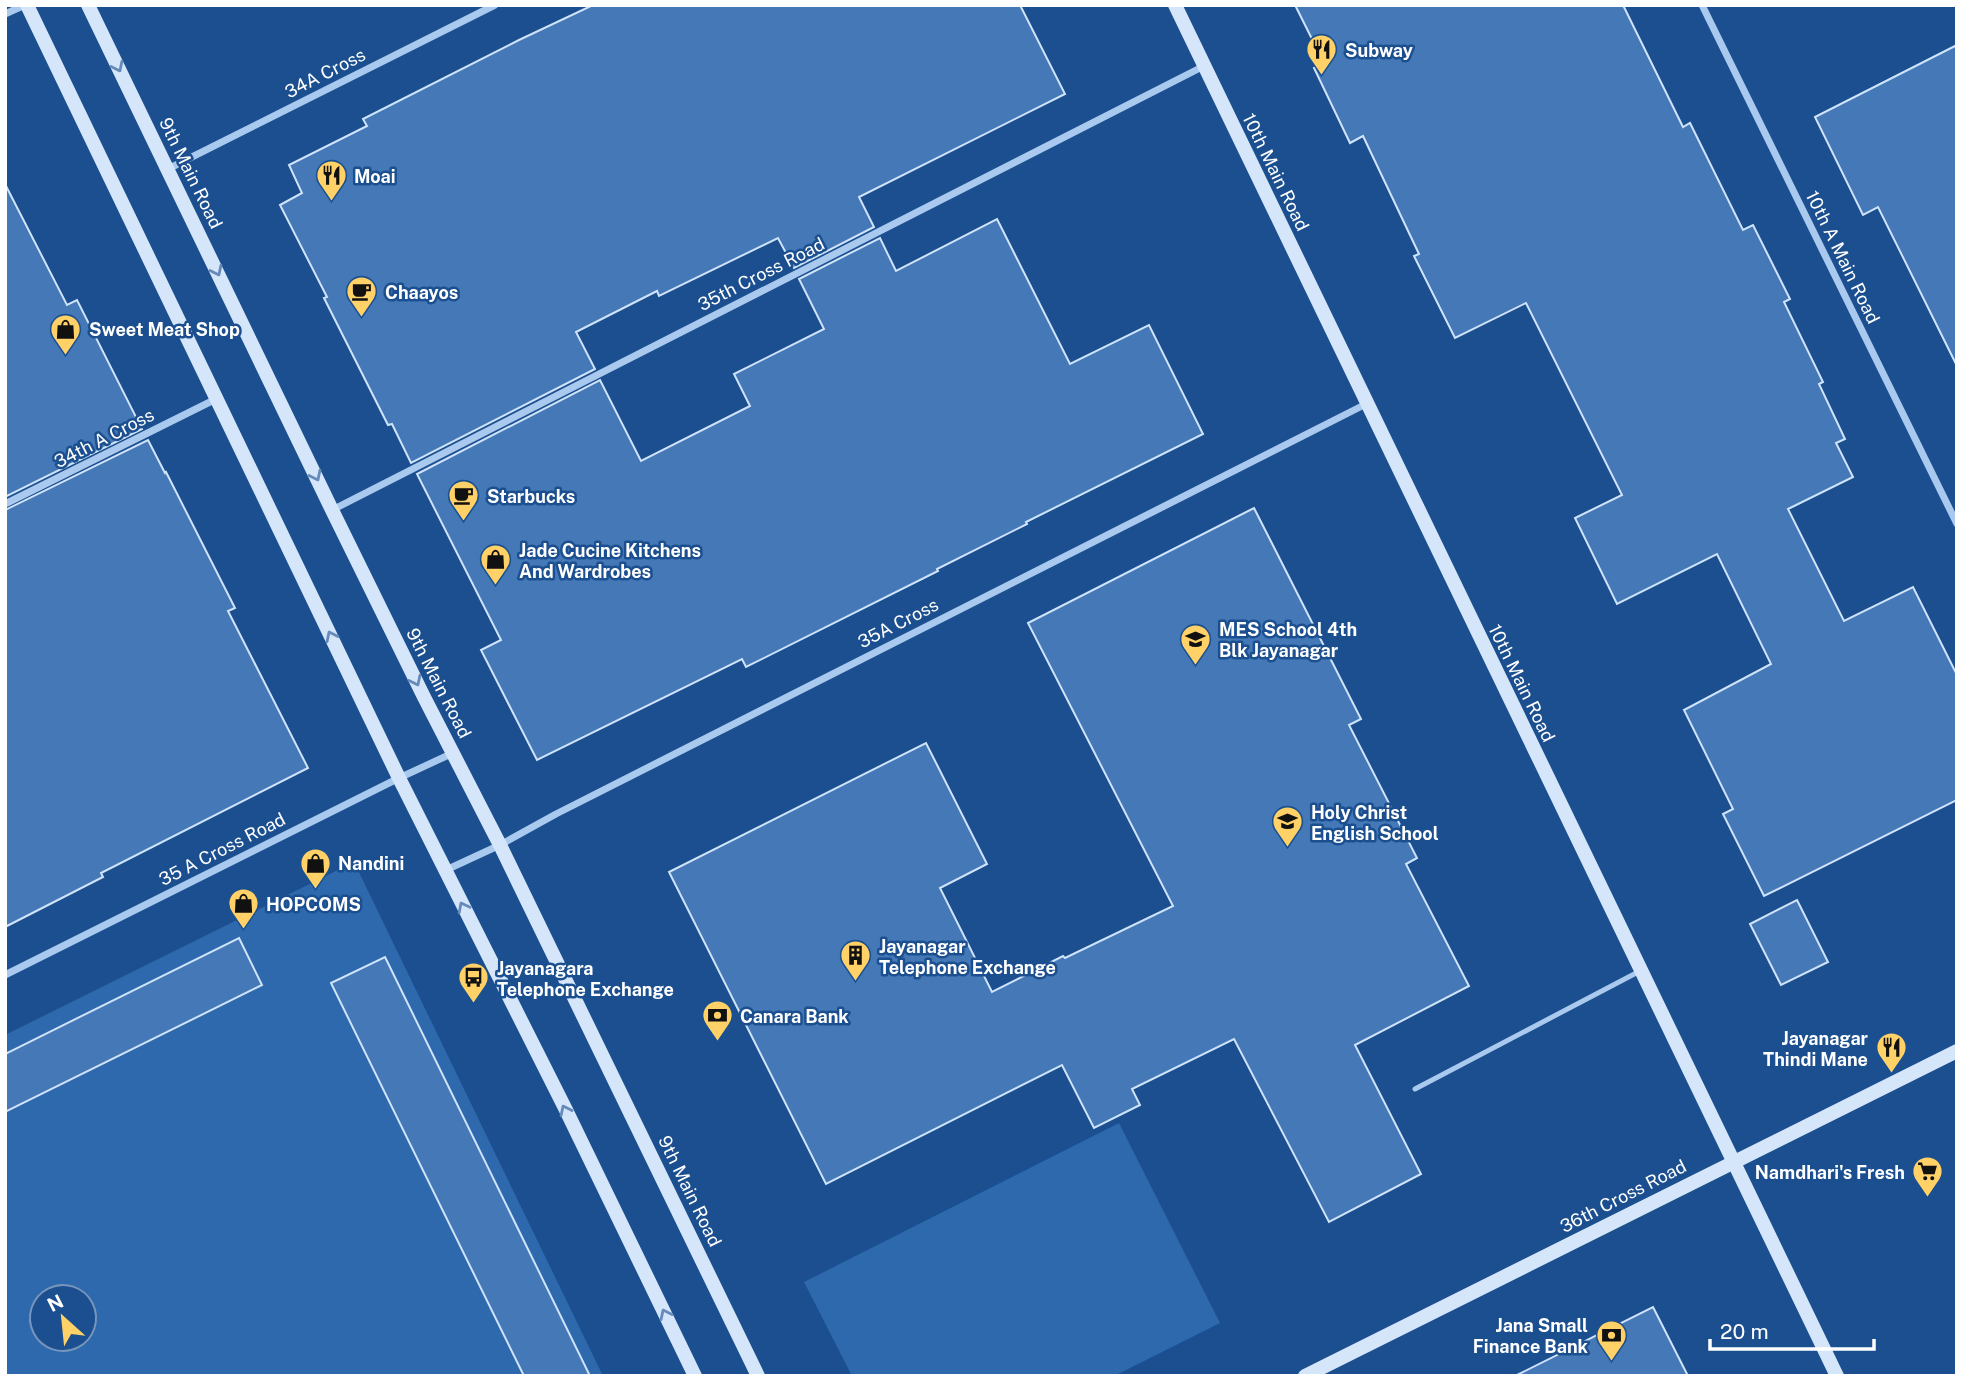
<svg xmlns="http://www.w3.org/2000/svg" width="1962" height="1381" viewBox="0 0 1962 1381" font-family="'Public Sans',sans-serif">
  <rect width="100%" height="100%" fill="#1b4f8f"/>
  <g fill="#2e69ad" fill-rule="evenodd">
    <path d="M354,862L603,1376H5V1035ZM42,1297H84V1339H42Z"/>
    <path d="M1119,1123L1220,1323L1114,1376H852L804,1282Z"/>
  </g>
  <g fill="#4478b7" stroke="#cfe3fa" stroke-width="2">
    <path d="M593,5H1020L1065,94L859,197L874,227L794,268L778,238L659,296L657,291L576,332L595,369L411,463L392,424L388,425L324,298L327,297L280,205L302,193L289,165L367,126L363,119L519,40Z"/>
    <path d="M1295,5H1623L1683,127L1690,123L1743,230L1753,225L1790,299L1784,302L1823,382L1819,384L1845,439L1836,443L1853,477L1788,509L1844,621L1913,587L1957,675V800L1764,896L1723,814L1733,809L1684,710L1771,664L1717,554L1617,604L1575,518L1622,495L1526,303L1455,338L1414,256L1419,254L1363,136L1350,143L1314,68L1324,63Z"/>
    <path d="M1957,45V366L1878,207L1863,215L1815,117Z"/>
    <path d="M5,184L67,305L77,300L142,429L5,497Z"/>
    <path d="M997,219L1070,364L1149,325L1203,434L1026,522L1027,524L937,569L938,571L746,667L742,659L537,760L481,650L501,640L417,474L600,380L641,461L750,406L734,374L824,329L799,279L880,238L896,271Z"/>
    <path d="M148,440L165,473L166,472L235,608L228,611L308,768L101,873L103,877L5,927V510Z"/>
    <path d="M1254,508L1361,719L1349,725L1417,858L1406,864L1469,986L1355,1045L1421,1174L1329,1222L1234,1039L1132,1089L1140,1105L1094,1128L1062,1065L826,1184L669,872L926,743L987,864L940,888L992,992L1063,956L1065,958L1173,906L1028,623Z"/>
    <path d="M1797,900L1828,962L1781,985L1750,924Z"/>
    <path d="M239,938L262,985L5,1112V1054Z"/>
    <path d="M385,957L590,1376H524L331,983Z"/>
    <path d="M1653,1307L1688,1376H1515Z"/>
  </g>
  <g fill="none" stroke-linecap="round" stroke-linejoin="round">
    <path stroke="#a9c9ee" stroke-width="5" d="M1415,1089L1640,971"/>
    <g stroke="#a9c9ee" stroke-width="7">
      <path d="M1702,5L1957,524"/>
      <path d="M5,14L25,5"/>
      <path d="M168,169L495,5"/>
      <path d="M5,504L216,399"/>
      <path d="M332,510L1204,66"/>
      <path d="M446,870L500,845L556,814L1366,404"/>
      <path d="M5,975L399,778L453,753"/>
    </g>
    <g stroke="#d6e6fa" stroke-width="14">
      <path d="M27,5L399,778L566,1110L695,1376"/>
      <path d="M88,5L332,510L424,697L500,845L758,1376"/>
      <path d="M1175,5L1837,1376"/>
      <path d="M1305,1376L1957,1051"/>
    </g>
  </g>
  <defs><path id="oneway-chevron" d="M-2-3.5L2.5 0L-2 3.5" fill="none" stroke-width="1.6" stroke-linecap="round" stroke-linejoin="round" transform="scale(1.75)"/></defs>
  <g stroke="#668bba">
    <use href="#oneway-chevron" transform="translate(118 67) rotate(64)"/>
    <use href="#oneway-chevron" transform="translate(217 271) rotate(64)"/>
    <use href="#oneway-chevron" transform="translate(316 476) rotate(64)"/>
    <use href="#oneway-chevron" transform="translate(331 636) rotate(-116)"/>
    <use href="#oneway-chevron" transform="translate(416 681) rotate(64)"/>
    <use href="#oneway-chevron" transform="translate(463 907) rotate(-117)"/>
    <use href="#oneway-chevron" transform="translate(565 1110) rotate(-116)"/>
    <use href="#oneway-chevron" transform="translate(665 1314) rotate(-116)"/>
  </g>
  <defs>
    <symbol id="restaurant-pin" viewBox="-11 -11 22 30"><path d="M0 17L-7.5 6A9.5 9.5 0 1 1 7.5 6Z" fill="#ffd166" stroke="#1b4f8f"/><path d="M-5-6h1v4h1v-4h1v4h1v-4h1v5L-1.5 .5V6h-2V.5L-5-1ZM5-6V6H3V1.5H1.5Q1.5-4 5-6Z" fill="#111"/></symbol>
    <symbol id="cafe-pin" viewBox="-11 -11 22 30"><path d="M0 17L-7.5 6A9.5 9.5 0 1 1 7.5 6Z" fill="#ffd166" stroke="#1b4f8f"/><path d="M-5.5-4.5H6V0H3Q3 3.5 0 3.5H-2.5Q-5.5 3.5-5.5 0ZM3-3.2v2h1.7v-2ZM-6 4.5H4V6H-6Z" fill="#111"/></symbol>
    <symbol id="shop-pin" viewBox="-11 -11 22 30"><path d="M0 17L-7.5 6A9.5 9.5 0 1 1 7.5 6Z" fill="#ffd166" stroke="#1b4f8f"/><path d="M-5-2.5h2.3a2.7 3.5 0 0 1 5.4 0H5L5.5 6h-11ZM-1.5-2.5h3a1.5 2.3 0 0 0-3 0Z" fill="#111"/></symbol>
    <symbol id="school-pin" viewBox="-11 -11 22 30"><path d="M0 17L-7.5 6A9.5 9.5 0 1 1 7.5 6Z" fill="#ffd166" stroke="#1b4f8f"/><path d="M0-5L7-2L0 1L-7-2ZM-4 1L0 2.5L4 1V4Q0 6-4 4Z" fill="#111"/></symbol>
    <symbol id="building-pin" viewBox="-11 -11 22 30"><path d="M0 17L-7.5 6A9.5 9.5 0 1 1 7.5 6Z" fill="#ffd166" stroke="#1b4f8f"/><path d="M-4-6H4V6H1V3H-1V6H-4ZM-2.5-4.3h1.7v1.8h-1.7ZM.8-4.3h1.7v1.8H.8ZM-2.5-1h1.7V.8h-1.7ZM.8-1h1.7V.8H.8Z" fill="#111"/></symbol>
    <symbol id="bus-pin" viewBox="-11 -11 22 30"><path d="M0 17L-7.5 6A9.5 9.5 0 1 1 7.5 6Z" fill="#ffd166" stroke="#1b4f8f"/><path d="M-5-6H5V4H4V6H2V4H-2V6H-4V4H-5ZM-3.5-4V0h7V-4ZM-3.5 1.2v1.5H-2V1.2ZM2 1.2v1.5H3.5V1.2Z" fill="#111"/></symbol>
    <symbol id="bank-pin" viewBox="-11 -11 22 30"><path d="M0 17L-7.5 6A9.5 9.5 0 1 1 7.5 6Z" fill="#ffd166" stroke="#1b4f8f"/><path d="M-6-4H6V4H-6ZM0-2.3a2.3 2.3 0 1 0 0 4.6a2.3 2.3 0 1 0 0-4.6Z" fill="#111"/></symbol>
    <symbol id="supermarket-pin" viewBox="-11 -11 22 30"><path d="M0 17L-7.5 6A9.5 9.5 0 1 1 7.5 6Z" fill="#ffd166" stroke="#1b4f8f"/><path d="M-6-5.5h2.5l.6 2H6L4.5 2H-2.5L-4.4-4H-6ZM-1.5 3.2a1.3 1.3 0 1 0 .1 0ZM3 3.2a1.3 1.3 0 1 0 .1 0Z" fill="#111"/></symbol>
  </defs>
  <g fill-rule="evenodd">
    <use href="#restaurant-pin" x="1304" y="32" width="35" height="47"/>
    <use href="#restaurant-pin" x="314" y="158" width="35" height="47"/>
    <use href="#cafe-pin" x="344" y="274" width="35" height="47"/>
    <use href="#shop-pin" x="48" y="312" width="35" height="47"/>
    <use href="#cafe-pin" x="446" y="478" width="35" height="47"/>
    <use href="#shop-pin" x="478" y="542" width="35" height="47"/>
    <use href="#school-pin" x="1178" y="622" width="35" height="47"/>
    <use href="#school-pin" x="1270" y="804" width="35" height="47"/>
    <use href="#shop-pin" x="298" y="846" width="35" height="47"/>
    <use href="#shop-pin" x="226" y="886" width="35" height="47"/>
    <use href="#building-pin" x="838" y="938" width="35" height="47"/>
    <use href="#bus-pin" x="456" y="960" width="35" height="47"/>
    <use href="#bank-pin" x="700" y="998" width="35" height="47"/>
    <use href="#restaurant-pin" x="1874" y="1030" width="35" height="47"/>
    <use href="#supermarket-pin" x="1910" y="1154" width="35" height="47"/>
    <use href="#bank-pin" x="1594" y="1318" width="35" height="47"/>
  </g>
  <g text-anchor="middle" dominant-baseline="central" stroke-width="5" stroke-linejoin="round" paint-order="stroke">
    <g font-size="18" font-weight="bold" fill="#fff" stroke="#1b4f8f" text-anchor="start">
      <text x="1345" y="50">Subway</text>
      <text x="354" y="176">Moai</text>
      <text x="385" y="292">Chaayos</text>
      <text x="89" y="329">Sweet Meat Shop</text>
      <text x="487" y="496">Starbucks</text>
      <text x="519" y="550">Jade Cucine Kitchens<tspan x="519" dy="21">And Wardrobes</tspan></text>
      <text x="1219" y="629">MES School 4th<tspan x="1219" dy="21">Blk Jayanagar</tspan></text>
      <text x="1311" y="812">Holy Christ<tspan x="1311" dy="21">English School</tspan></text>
      <text x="338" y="863">Nandini</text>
      <text x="266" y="904">HOPCOMS</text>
      <text x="879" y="946">Jayanagar<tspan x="879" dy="21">Telephone Exchange</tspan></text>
      <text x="497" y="968">Jayanagara<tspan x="497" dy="21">Telephone Exchange</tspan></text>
      <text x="740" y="1016">Canara Bank</text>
      <text x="1868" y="1038" text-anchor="end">Jayanagar<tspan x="1868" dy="21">Thindi Mane</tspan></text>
      <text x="1905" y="1172" text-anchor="end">Namdhari's Fresh</text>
      <text x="1588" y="1325" text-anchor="end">Jana Small<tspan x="1588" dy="21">Finance Bank</tspan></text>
    </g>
    <g font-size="18" fill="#fff" stroke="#1b4f8f">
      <text transform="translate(325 73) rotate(-27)">34A Cross</text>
      <text transform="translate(1276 172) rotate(64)">10th Main Road</text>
      <text transform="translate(191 173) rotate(64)">9th Main Road</text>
      <text transform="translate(1843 257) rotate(64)">10th A Main Road</text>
      <text transform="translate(761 274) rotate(-27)">35th Cross Road</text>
      <text transform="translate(104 438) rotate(-27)">34th A Cross</text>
      <text transform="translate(898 623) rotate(-27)">35A Cross</text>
      <text transform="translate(439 683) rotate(63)">9th Main Road</text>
      <text transform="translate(1522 683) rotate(64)">10th Main Road</text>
      <text transform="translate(222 849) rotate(-27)">35 A Cross Road</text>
      <text transform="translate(690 1191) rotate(64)">9th Main Road</text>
      <text transform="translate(1623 1196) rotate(-27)">36th Cross Road</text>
    </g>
  </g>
  <rect width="1962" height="1381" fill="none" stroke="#ffffff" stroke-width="14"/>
  <g transform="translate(63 1318) rotate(333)"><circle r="33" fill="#1b4f8f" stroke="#7695bc" stroke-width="2"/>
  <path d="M0-5L12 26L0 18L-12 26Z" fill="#ffd166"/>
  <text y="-10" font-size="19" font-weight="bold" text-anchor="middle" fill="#ffffff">N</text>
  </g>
  <path d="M1710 1339v10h164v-10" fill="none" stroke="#ffffff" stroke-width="3.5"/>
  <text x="1720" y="1339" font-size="21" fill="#ffffff" stroke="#1b4f8f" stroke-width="5" paint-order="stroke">20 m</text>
</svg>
